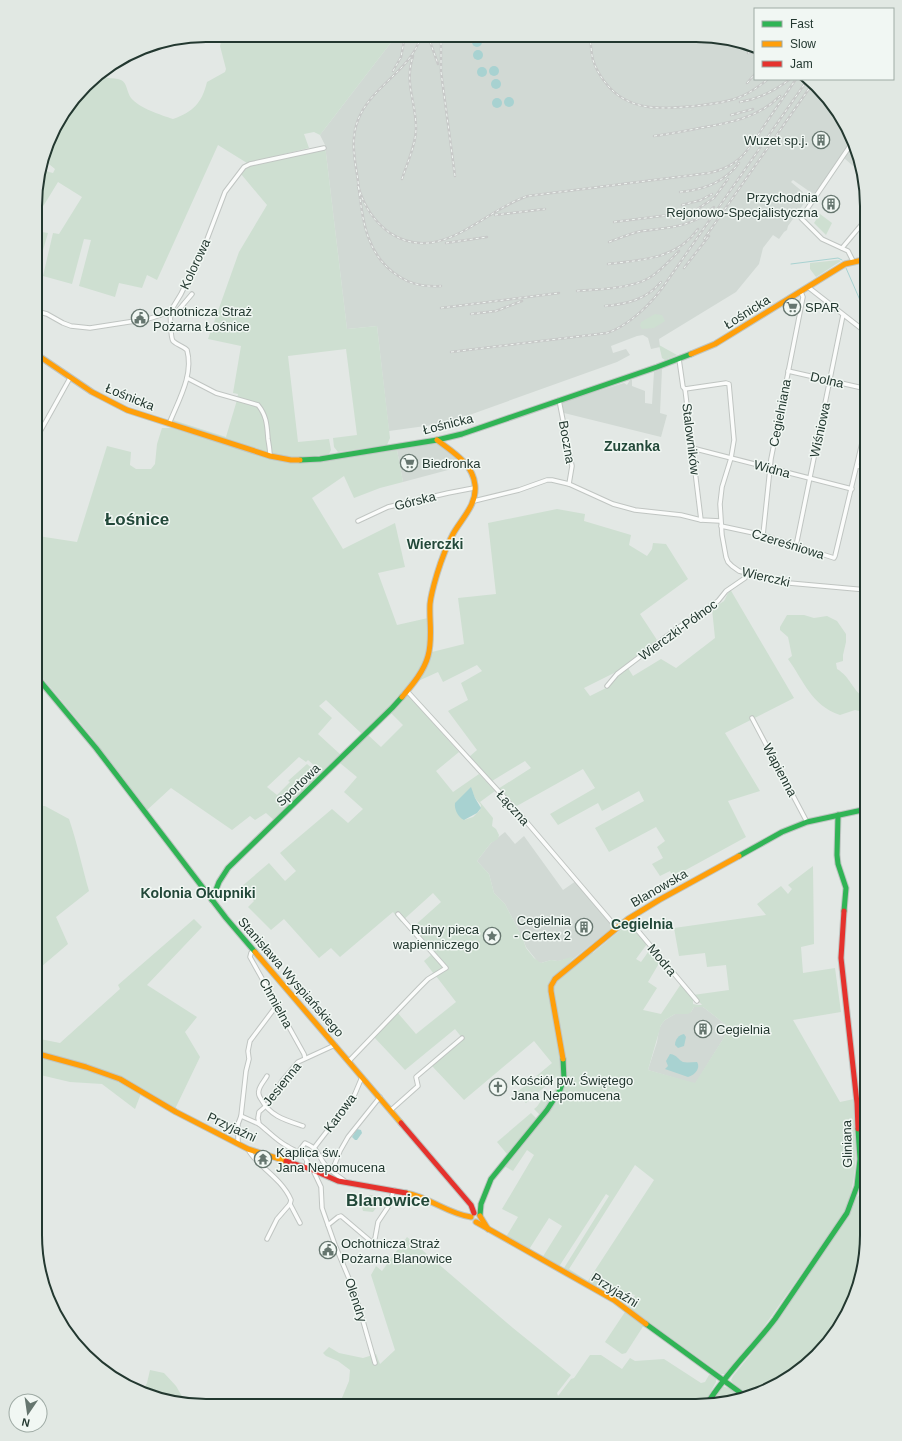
<svg xmlns="http://www.w3.org/2000/svg" width="902" height="1441" viewBox="0 0 902 1441" font-family="Arial,sans-serif">
  <rect width="100%" height="100%" fill="#e3e8e5"/>
  <g fill="#d1d9d4">
    <path d="M396,36H719L755,46V79H809L832,102L854,141L860,172L844,158L835,166L816,196L793,180L791,182L803,192L800,198L802,199L804,197L807,199L788,226L787,230L784,232L779,239L773,235L763,248L759,264L736,292L659,339L660,347L651,349L648,338L643,335L637,336L611,346L613,353L626,349L630,355L617,362L447,423L389,431L377,326L347,329L325,145L320,135Z"/>
    <path d="M662,369L660,413L667,415L661,437L564,413L562,402L624,383L627,385L630,380H632V386L645,391V403L652,404L654,372Z"/>
    <path d="M437,443L458,459L459,464L448,470L403,482L397,450Z"/>
    <path d="M505,832L515,844L524,836L563,890L576,881L613,927L573,959V958L558,961L551,960L541,963L538,962L526,947L523,939L505,904L494,893L489,874L477,861L491,843Z"/>
    <path d="M694,1007H703L730,1028L695,1084L648,1070L657,1042L659,1030L661,1025L665,1020L675,1014L691,1012Z"/>
    <path d="M867,1181V1210L860,1209Z"/>
  </g>
  <g fill="#cedfd1" fill-rule="evenodd">
    <path d="M223,35L396,36L320,135L314,132L304,134L309,148L247,163L218,145L157,280L147,275L142,288L119,283L115,297L79,286L91,240L84,239L72,284L43,276L53,233L59,234L82,197L58,182L36,218V184L41,168L49,172L53,173L55,169L44,160L53,130L93,77L96,75C104,79 113,77 121,80C127,82 127,93 131,98C139,108 161,115 173,119C193,112 202,103 207,82L225,72L226,69L220,46Z"/>
    <path d="M325,145L347,329L377,326L390,438L387,445L338,452L334,447L333,438L357,435L346,349L288,356L298,442L329,439L331,450L329,454L324,455L290,458L271,453L268,422L261,408L237,398L238,394L233,393L241,346L208,339L239,252L267,205L241,174L245,168L250,166L322,150Z"/>
    <path d="M820,214L832,223L826,235L814,223Z"/>
    <path d="M36,231L48,233L36,274Z"/>
    <path d="M839,260L841,261L816,277L810,269V263Z"/>
    <path d="M655,314L662,315L665,321L654,328L642,329L640,326L641,322Z"/>
    <path d="M659,345L677,355L665,360L662,358Z"/>
    <path d="M237,400C243,402 253,403 258,407C268,417 267,439 269,453L175,423L173,420L226,437Z"/>
    <path d="M162,428H172L281,461L314,462L397,450L403,482L380,488L354,498L344,476L312,498L343,549L395,523L405,567L378,573L397,625L428,618C429,627 429,639 428,649C423,677 383,714 362,734L326,700L319,706L332,718L318,734L341,755L323,773L308,760L306,762L299,757L267,787L277,795L290,782L288,781L307,764L319,774L320,776L275,821L266,813L255,820L250,816L232,830L171,788L146,811L91,736L36,670V537L38,536L77,542L107,446L131,452L130,465L136,469H151L155,464L157,444Z"/>
    <path d="M557,509L585,514L584,521L631,535L629,545L647,556L652,549L653,543L666,544L688,579L640,614L657,640L616,672L584,688L590,696L608,687L618,675L628,668L633,676L661,659L676,668L715,638L712,609L724,601L730,589L794,698L725,733L760,791L728,801L746,837L673,877L670,871L660,876L652,864L663,858L657,847L665,841L656,827L609,852L595,828L644,801L639,791L602,811L598,803L558,825L550,814L595,788L583,769L515,807L498,789L531,768L525,761L492,781L469,757L477,750L448,711L468,700L461,683L482,671L477,665L443,682L438,672L416,682L426,667L432,652L464,644L458,598L496,594L488,523Z"/>
    <path d="M787,615H804L814,618L827,616L837,621L846,634V642L843,655V661L836,663L837,669C851,677 854,694 867,699V713L855,710L840,715C811,705 804,681 788,659L792,656L788,637L780,630V627Z"/>
    <path d="M407,694L459,752L436,771L453,792L479,774L495,791L480,802L493,818L492,826L496,829L499,835L498,839L491,843L477,861L489,874L494,893L505,904L523,939L526,948L534,958L541,963L551,960L558,961L571,957L573,958V959L552,980L549,989L562,1063V1078L557,1091L542,1114H539L534,1109C538,1107 539,1102 543,1099C552,1093 556,1091 560,1079L556,1077L526,1103L515,1094L552,1063L534,1041L464,1100L432,1066L463,1039L455,1029L405,1070L373,1036L397,1012L416,1034L456,1002L436,976L449,969L412,928L441,902L433,893L401,922L393,912L340,957L331,948L319,958L284,919L271,930L248,907L254,901L241,887L269,863L285,881L296,871L280,853L332,809L348,823L363,809L344,792L357,777L340,763L368,735L381,747L403,725L391,713ZM473,793L475,798L481,805L480,810L473,817L464,820Z"/>
    <path d="M36,806H45L69,819C77,842 82,867 89,891L56,917L68,944L35,972Z"/>
    <path d="M813,866L814,944L801,947L803,973L835,968L841,1012L793,1020L840,1102L854,1099C856,1138 860,1176 844,1213L761,1331L727,1372L725,1374H721L628,1307L635,1295L627,1293L621,1301L564,1270V1268L609,1196L606,1194L560,1265H556L542,1258L562,1226L549,1218L528,1251L506,1237L518,1217L502,1209L534,1155L527,1150L513,1171L502,1165L557,1102L565,1083L566,1066L553,989L555,985L558,980L591,951L593,953L629,923L647,944L636,959L641,962L651,948L661,960L648,982L657,988L643,1010L661,1014L681,984L693,998V1004L698,1005H702L693,995L729,990L726,965L707,967L705,953L679,956L674,928L766,915L757,904L781,886L788,894L792,889L788,885ZM694,1007H703L730,1028L695,1083L648,1070L661,1025L665,1020L675,1014H688L691,1012ZM635,1165L654,1180L588,1281L569,1269Z"/>
    <path d="M194,919L202,927L147,985L197,1017L185,1032L200,1057L175,1109L142,1091L135,1109L102,1084L70,1082L36,1074L35,1071V1038L60,1043L120,989L118,985Z"/>
    <path d="M431,955L443,967V968L434,974L424,961Z"/>
    <path d="M867,1096V1161L862,1158L858,1098Z"/>
    <path d="M531,1113L536,1118V1120L507,1154L497,1142Z"/>
    <path d="M864,1192L860,1208L867,1210V1247L858,1290L832,1339L800,1371L761,1393L751,1395C744,1390 735,1387 731,1380L733,1376L764,1338L853,1202L858,1196Z"/>
    <path d="M369,1195L381,1196L380,1204L368,1203Z"/>
    <path d="M361,1204L368,1205V1207L376,1208L373,1212L363,1211Z"/>
    <path d="M407,1237L513,1328L571,1375L557,1393L558,1396L571,1379L574,1378L590,1355H601L622,1369L630,1358L635,1361L664,1359L701,1383L705,1382L709,1375H712L716,1377V1382L704,1404L697,1406L339,1405L349,1381L350,1370L338,1361L326,1356L323,1353L329,1347L339,1353L363,1358L376,1354L380,1364L395,1350L371,1275L376,1266L382,1271Z"/>
    <path d="M625,1312L644,1325L626,1353L622,1354L605,1342Z"/>
    <path d="M150,1370L164,1373L176,1386L183,1398C194,1402 203,1401 214,1405H184L141,1393L147,1383Z"/>
    <path d="M722,1386L731,1389L741,1397L709,1403L719,1387Z"/>
  </g>
  <g fill="#a8d2d1">
    <circle cx="477" cy="42" r="5"/>
    <circle cx="478" cy="55" r="5"/>
    <circle cx="494" cy="71" r="5"/>
    <circle cx="482" cy="72" r="5"/>
    <circle cx="496" cy="84" r="5"/>
    <circle cx="509" cy="102" r="5"/>
    <circle cx="497" cy="103" r="5"/>
    <path d="M471,787L475,798L481,808L477,813L464,820C458,817 454,809 455,803Z"/>
    <path d="M684,1034L686,1037L684,1046L678,1048L675,1045C675,1039 679,1035 684,1034Z"/>
    <path d="M670,1054C678,1055 678,1060 683,1062C687,1063 692,1062 697,1062C701,1068 695,1075 688,1077L665,1069L668,1066L666,1061Z"/>
    <path d="M357,1129L361,1130L362,1133L357,1140H355L352,1137Z"/>
  </g>
  <g fill="none" stroke-linecap="round" stroke-linejoin="round">
    <g stroke="#a8d2d1" stroke-width="1">
      <path d="M791,264L838,258L842,260"/>
      <path d="M846,268L863,307L867,309"/>
    </g>
    <defs>
      <g id="street">
        <path d="M842,248L867,218"/>
        <path d="M853,261L848,251L822,239L801,218L854,140"/>
        <path d="M808,287L867,333"/>
        <path d="M36,311L47,314L63,323L71,326L90,328L148,319L170,312L181,294L206,242L225,192L244,167L250,164L324,148"/>
        <path d="M170,316L176,313L192,294"/>
        <path d="M679,359L683,387L685,389L701,520"/>
        <path d="M788,371L867,389"/>
        <path d="M187,378L216,393L258,405C267,416 267,426 268,439C269,445 270,450 270,456"/>
        <path d="M685,389L726,383L729,384L734,440L731,458L722,487L720,504L722,535L726,557L728,562L732,566L739,571L774,580L789,583L867,590"/>
        <path d="M559,400L572,466L569,484"/>
        <path d="M169,424C178,401 194,375 187,350C183,346 177,345 173,341C170,337 171,318 170,312"/>
        <path d="M36,439L70,378"/>
        <path d="M692,448L852,489"/>
        <path d="M857,466L867,468"/>
        <path d="M474,501L519,490L547,480H552L569,484L613,504L635,510L681,515L701,520L720,521"/>
        <path d="M358,521L388,507L448,493L474,488"/>
        <path d="M721,526L763,535L834,558L835,556L867,422"/>
        <path d="M763,535L771,459L803,297L801,292"/>
        <path d="M796,546L843,315"/>
        <path d="M865,590L867,584"/>
        <path d="M607,686L617,674L679,627L718,601L726,591L745,578L747,573"/>
        <path d="M407,691L524,819L616,927"/>
        <path d="M752,718L807,822"/>
        <path d="M628,919L697,1001"/>
        <path d="M254,950L251,953L250,957L304,1054L305,1058"/>
        <path d="M349,1061L419,988L428,979L446,968L398,914"/>
        <path d="M267,1076C265,1080 260,1085 259,1090C258,1093 259,1096 261,1099C270,1116 285,1120 303,1126"/>
        <path d="M391,1110L418,1086L416,1077L462,1038"/>
        <path d="M241,1116L259,1124"/>
        <path d="M238,1144V1124L241,1116L246,1071L249,1059L248,1051L250,1041L277,1005"/>
        <path d="M314,1148L354,1096L362,1077"/>
        <path d="M248,1149C251,1156 257,1161 262,1166C273,1176 285,1186 291,1200L290,1204L300,1223"/>
        <path d="M298,1152L305,1143C321,1150 316,1154 326,1166C332,1172 340,1177 346,1182"/>
        <path d="M306,1168L307,1161C303,1152 294,1151 287,1146C277,1141 268,1131 259,1124L258,1118L259,1112L268,1104L282,1081L298,1062L335,1045"/>
        <path d="M313,1170L321,1187L322,1208L335,1245L355,1293L375,1363"/>
        <path d="M332,1171L340,1151L348,1137L380,1097"/>
        <path d="M328,1225L338,1217L341,1216L374,1244"/>
        <path d="M267,1239L277,1219L290,1204"/>
        <path d="M374,1244L378,1222L388,1207L394,1190"/>
      </g>
      <g id="fast">
        <path d="M300,460L320,459L437,440L462,434L657,367L691,354"/>
        <path d="M36,676L96,748L226,918L255,952"/>
        <path d="M838,815L837,855L838,864L846,888L844,911"/>
        <path d="M739,856L782,832L807,822L867,809"/>
        <path d="M212,900L219,882L228,868L392,708L402,697"/>
        <path d="M480,1215L481,1204L491,1179L547,1110L560,1090L564,1079L563,1059"/>
        <path d="M646,1324L745,1396"/>
        <path d="M707,1404C726,1373 753,1348 775,1319L847,1213L857,1186L860,1159L858,1129"/>
      </g>
      <g id="slow">
        <path d="M36,354L92,392L127,410L270,456L291,460H300"/>
        <path d="M691,354L715,344L845,264L867,259"/>
        <path d="M402,697C413,684 424,671 428,656C433,638 429,621 430,604C431,594 434,584 437,574C441,561 446,547 453,534C462,518 477,505 475,485C473,464 453,452 437,440"/>
        <path d="M255,952L401,1123"/>
        <path d="M35,1053L86,1067L120,1079L176,1112L248,1149L286,1161"/>
        <path d="M563,1059L551,991V986L555,979L628,919L659,900L739,856"/>
        <path d="M406,1193C429,1197 448,1214 471,1217"/>
        <path d="M480,1216L488,1229"/>
        <path d="M476,1222L614,1300L646,1324"/>
      </g>
      <g id="jam">
        <path d="M844,911L841,958L857,1103L858,1129"/>
        <path d="M401,1123L471,1205L474,1213"/>
        <path d="M286,1161L313,1170L338,1181L406,1193"/>
      </g>
    </defs>
    <use href="#street" stroke="#c0c5c2" stroke-width="5.5"/>
    <use href="#fast" stroke="#bfc5c2" stroke-width="7"/>
    <use href="#slow" stroke="#bfc5c2" stroke-width="7"/>
    <use href="#jam" stroke="#bfc5c2" stroke-width="7"/>
    <use href="#street" stroke="#fbfcfb" stroke-width="3.5"/>
    <use href="#fast" stroke="#30b455" stroke-width="5"/>
    <use href="#slow" stroke="#ff9f0a" stroke-width="5"/>
    <use href="#jam" stroke="#e5322d" stroke-width="5"/>
    <defs>
      <g id="rail">
        <path d="M421,36C411,71 371,86 358,120C350,140 355,160 358,181C362,217 365,256 400,277C412,285 426,287 441,286"/>
        <path d="M428,36L438,64"/>
        <path d="M441,36V72L455,176"/>
        <path d="M590,36C591,44 591,53 593,60C596,70 602,79 609,87C632,112 664,109 695,106C727,102 742,101 768,79"/>
        <path d="M748,53L755,52"/>
        <path d="M393,71L401,57L405,36"/>
        <path d="M747,83L755,74"/>
        <path d="M740,102C758,99 776,90 790,79"/>
        <path d="M731,115L753,109"/>
        <path d="M654,136C670,134 685,131 700,128C729,123 758,118 780,96"/>
        <path d="M402,179C407,163 416,145 416,128C416,101 404,84 413,56"/>
        <path d="M358,186C364,206 373,221 390,233C441,266 483,210 528,196L709,173C742,166 749,148 766,123C776,108 786,94 796,79"/>
        <path d="M680,192C703,190 725,182 739,163"/>
        <path d="M682,205L701,200L712,194"/>
        <path d="M495,215L545,209"/>
        <path d="M614,222L685,213L696,210L714,198L728,179"/>
        <path d="M704,239L813,83"/>
        <path d="M609,242C620,238 631,233 642,231C671,227 691,228 714,207"/>
        <path d="M446,243L487,237"/>
        <path d="M608,264C642,260 677,259 698,229"/>
        <path d="M684,268L709,236"/>
        <path d="M577,291C599,289 630,289 649,278C661,271 670,260 679,251"/>
        <path d="M605,306C626,304 646,300 661,282"/>
        <path d="M441,308L559,293"/>
        <path d="M471,314L496,311L522,301"/>
        <path d="M451,352L607,333C628,326 650,305 663,287L808,79"/>
      </g>
    </defs>
    <use href="#rail" stroke="#c7c9c8" stroke-width="2.5"/>
    <use href="#rail" stroke="#f1f7f3" stroke-width="1" stroke-dasharray="3" stroke-linecap="butt"/>
  </g>
  <defs>
    <symbol id="building-ring" viewBox="-11 -11 22 22"><circle r="9.5" fill="#f1f7f3" stroke="#66766f" stroke-width="1.5"/><path d="M-4-6H4V6H1V3H-1V6H-4ZM-2.5-4.3h1.7v1.8h-1.7ZM.8-4.3h1.7v1.8H.8ZM-2.5-1h1.7V.8h-1.7ZM.8-1h1.7V.8H.8Z" fill="#66766f"/></symbol>
    <symbol id="supermarket-ring" viewBox="-11 -11 22 22"><circle r="9.5" fill="#f1f7f3" stroke="#66766f" stroke-width="1.5"/><path d="M-6-5.5h2.5l.6 2H6L4.5 2H-2.5L-4.4-4H-6ZM-1.5 3.2a1.3 1.3 0 1 0 .1 0ZM3 3.2a1.3 1.3 0 1 0 .1 0Z" fill="#66766f"/></symbol>
    <symbol id="civic-ring" viewBox="-11 -11 22 22"><circle r="9.5" fill="#f1f7f3" stroke="#66766f" stroke-width="1.5"/><path d="M-.6-6.5H3V-4.5H.6V-3L4-1V1h2V6H-6V1h2V-1L-.6-3ZM-1.2 2.5V6h2.4V2.5Z" fill="#66766f"/></symbol>
    <symbol id="sight-ring" viewBox="-11 -11 22 22"><circle r="9.5" fill="#f1f7f3" stroke="#66766f" stroke-width="1.5"/><path d="M0-6L1.8-2.2L6-1.7L2.9 1.2L3.7 5.4L0 3.3L-3.7 5.4L-2.9 1.2L-6-1.7L-1.8-2.2Z" fill="#66766f"/></symbol>
    <symbol id="church-ring" viewBox="-11 -11 22 22"><circle r="9.5" fill="#f1f7f3" stroke="#66766f" stroke-width="1.5"/><path d="M-1.2-6h2.4v3.5h3.3v2.4h-3.3V6h-2.4V-.1h-3.3v-2.4h3.3Z" fill="#66766f"/></symbol>
    <symbol id="temple-ring" viewBox="-11 -11 22 22"><circle r="9.5" fill="#f1f7f3" stroke="#66766f" stroke-width="1.5"/><path d="M0-6L5-2H3V0L6.5 2.5H4V6H1.5V3h-3V6H-4V2.5H-6.5L-3 0V-2H-5Z" fill="#66766f"/></symbol>
  </defs>
  <g fill-rule="evenodd">
    <use href="#building-ring" x="811" y="130" width="20" height="20"/>
    <use href="#building-ring" x="821" y="194" width="20" height="20"/>
    <use href="#supermarket-ring" x="782" y="297" width="20" height="20"/>
    <use href="#civic-ring" x="130" y="308" width="20" height="20"/>
    <use href="#supermarket-ring" x="399" y="453" width="20" height="20"/>
    <use href="#building-ring" x="574" y="917" width="20" height="20"/>
    <use href="#sight-ring" x="482" y="926" width="20" height="20"/>
    <use href="#building-ring" x="693" y="1019" width="20" height="20"/>
    <use href="#church-ring" x="488" y="1077" width="20" height="20"/>
    <use href="#temple-ring" x="253" y="1149" width="20" height="20"/>
    <use href="#civic-ring" x="318" y="1240" width="20" height="20"/>
  </g>
  <g text-anchor="middle" dominant-baseline="central" stroke-width="3" stroke-linejoin="round" paint-order="stroke">
    <g font-size="13" fill="#233830" stroke="#f1f7f3" text-anchor="start">
      <text x="808" y="140" text-anchor="end">Wuzet sp.j.</text>
      <text x="818" y="197" text-anchor="end">Przychodnia<tspan x="818" dy="15">Rejonowo-Specjalistyczna</tspan></text>
      <text x="805" y="307">SPAR</text>
      <text x="153" y="311">Ochotnicza Straż<tspan x="153" dy="15">Pożarna Łośnice</tspan></text>
      <text x="422" y="463">Biedronka</text>
      <text x="571" y="920" text-anchor="end">Cegielnia<tspan x="571" dy="15">- Certex 2</tspan></text>
      <text x="479" y="929" text-anchor="end">Ruiny pieca<tspan x="479" dy="15">wapienniczego</tspan></text>
      <text x="716" y="1029">Cegielnia</text>
      <text x="511" y="1080">Kościół pw. Świętego<tspan x="511" dy="15">Jana Nepomucena</tspan></text>
      <text x="276" y="1152">Kaplica św.<tspan x="276" dy="15">Jana Nepomucena</tspan></text>
      <text x="341" y="1243">Ochotnicza Straż<tspan x="341" dy="15">Pożarna Blanowice</tspan></text>
    </g>
    <g font-size="13" fill="#233830" stroke="#f1f7f3">
      <text transform="translate(195 264) rotate(-65)">Kolorowa</text>
      <text transform="translate(747 312) rotate(-32)">Łośnicka</text>
      <text transform="translate(827 380) rotate(13)">Dolna</text>
      <text transform="translate(130 397) rotate(22)">Łośnicka</text>
      <text transform="translate(780 413) rotate(-79)">Cegielniana</text>
      <text transform="translate(448 424) rotate(-14)">Łośnicka</text>
      <text transform="translate(820 430) rotate(-78)">Wiśniowa</text>
      <text transform="translate(691 439) rotate(83)">Stalowników</text>
      <text transform="translate(567 442) rotate(80)">Boczna</text>
      <text transform="translate(772 469) rotate(15)">Widna</text>
      <text transform="translate(415 501) rotate(-14)">Górska</text>
      <text transform="translate(788 544) rotate(17)">Czereśniowa</text>
      <text transform="translate(766 577) rotate(13)">Wierczki</text>
      <text transform="translate(678 630) rotate(-36)">Wierczki-Północ</text>
      <text transform="translate(780 770) rotate(62)">Wapienna</text>
      <text transform="translate(298 785) rotate(-44)">Sportowa</text>
      <text transform="translate(513 808) rotate(48)">Łączna</text>
      <text transform="translate(659 888) rotate(-30)">Blanowska</text>
      <text transform="translate(662 960) rotate(50)">Modra</text>
      <text transform="translate(291 977) rotate(49)">Stanisława Wyspiańskiego</text>
      <text transform="translate(276 1003) rotate(61)">Chmielna</text>
      <text transform="translate(282 1084) rotate(-51)">Jesienna</text>
      <text transform="translate(340 1113) rotate(-53)">Karowa</text>
      <text transform="translate(232 1127) rotate(25)">Przyjaźni</text>
      <text transform="translate(847 1144) rotate(-91)">Gliniana</text>
      <text transform="translate(615 1290) rotate(32)">Przyjaźni</text>
      <text transform="translate(356 1300) rotate(72)">Olendry</text>
    </g>
    <g font-size="14" font-weight="bold" fill="#224839" stroke="#f1f7f3">
      <text x="632" y="446">Zuzanka</text>
      <text x="435" y="544">Wierczki</text>
      <text x="198" y="893">Kolonia Okupniki</text>
      <text x="642" y="924">Cegielnia</text>
    </g>
    <g font-size="17" font-weight="bold" fill="#224839" stroke="#f1f7f3">
      <text x="137" y="519">Łośnice</text>
      <text x="388" y="1200">Blanowice</text>
    </g>
  </g>
  <path d="M0 0H902V1441H0ZM206 42H696A164 164 0 0 1 860 206V1235A164 164 0 0 1 696 1399H206A164 164 0 0 1 42 1235V206A164 164 0 0 1 206 42Z" fill="#e1e8e3" fill-rule="evenodd"/>
  <path fill="none" stroke="#233830" stroke-width="2" d="M206 42H696A164 164 0 0 1 860 206V1235A164 164 0 0 1 696 1399H206A164 164 0 0 1 42 1235V206A164 164 0 0 1 206 42Z"/>
  <rect x="754" y="8" width="140" height="72" fill="#f1f7f3" stroke="#9faba5"/>
  <rect x="762" y="21" width="20" height="6" fill="#30b455" stroke="#9faba5"/>
  <text x="790" y="28" font-size="12" fill="#233830">Fast</text>
  <rect x="762" y="41" width="20" height="6" fill="#ff9f0a" stroke="#9faba5"/>
  <text x="790" y="48" font-size="12" fill="#233830">Slow</text>
  <rect x="762" y="61" width="20" height="6" fill="#e5322d" stroke="#9faba5"/>
  <text x="790" y="68" font-size="12" fill="#233830">Jam</text>
  <g transform="translate(28 1413) rotate(193)"><circle r="19" fill="#f1f7f3" stroke="#9faba5"/>
  <path d="M0-3L7 15L0 10L-7 15Z" fill="#66766f"/>
  <text y="-6" font-size="11" font-weight="bold" text-anchor="middle" fill="#233830">N</text>
  </g>
</svg>
